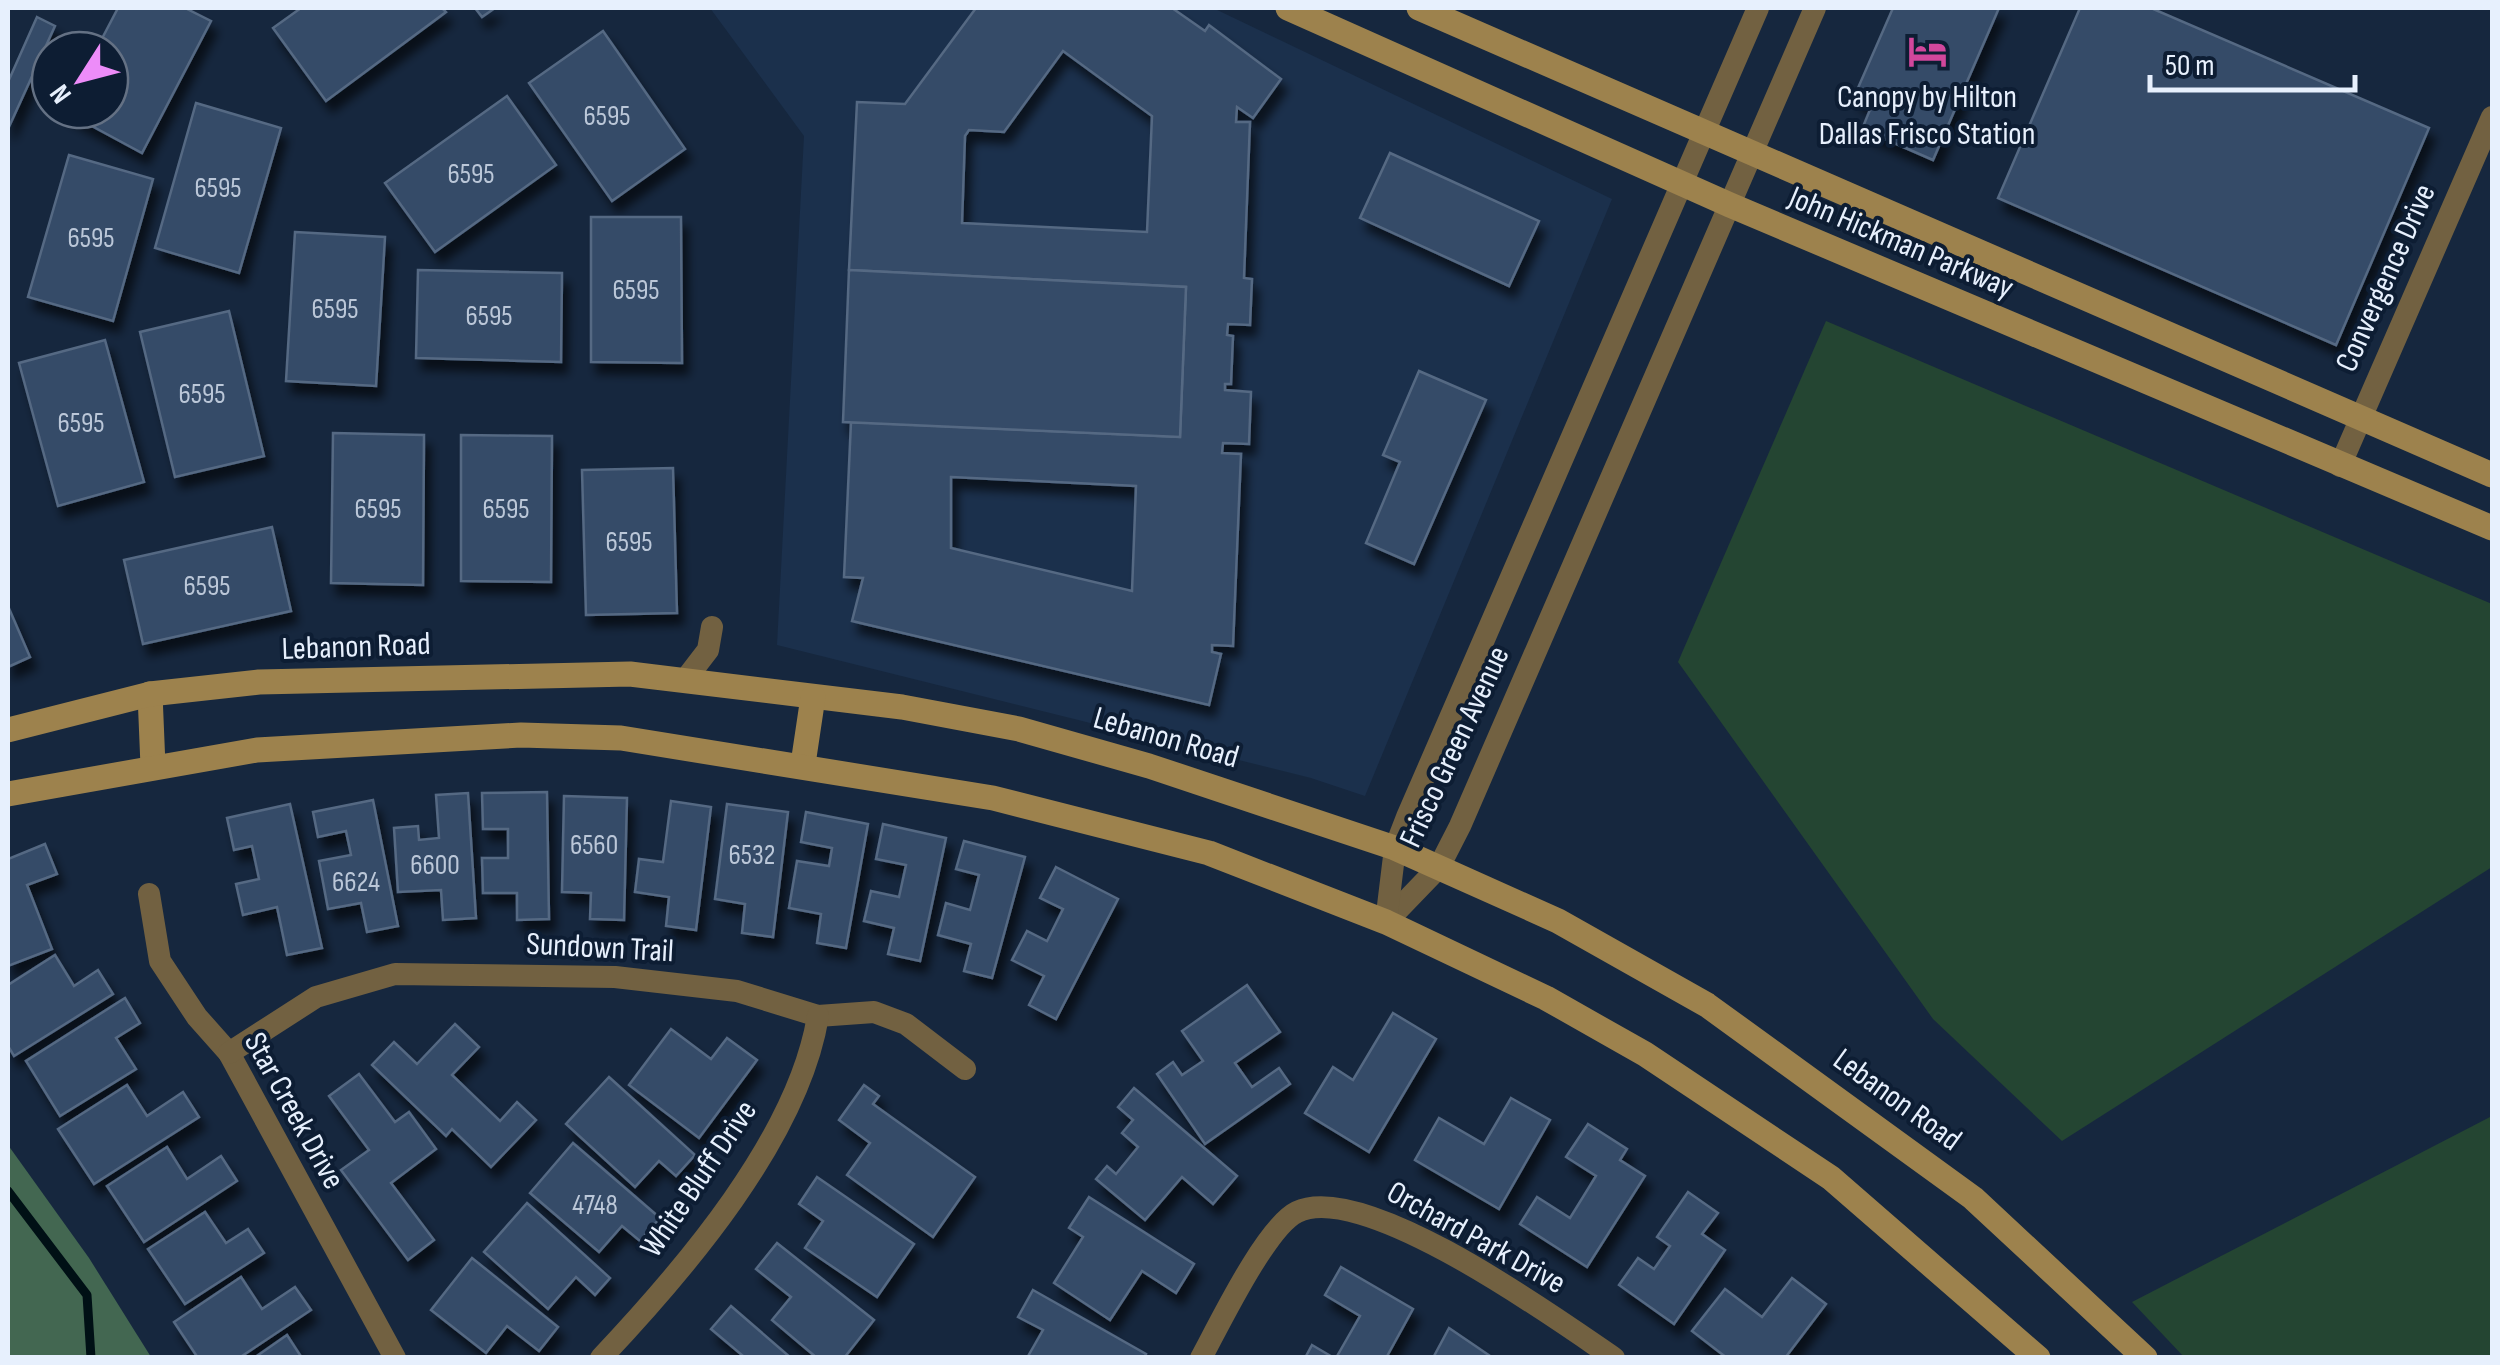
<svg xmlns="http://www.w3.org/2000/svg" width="2500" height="1365" viewBox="0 0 2500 1365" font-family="'Sofia Sans Condensed',sans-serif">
  <defs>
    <filter id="shadow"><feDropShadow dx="6" dy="11" stdDeviation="5" flood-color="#0009"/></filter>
  </defs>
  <rect width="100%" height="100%" fill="#16273e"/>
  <path fill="#1b304c" d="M710,8H1213L1612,199L1365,796L1311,778L777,645L804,136Z"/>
  <g fill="#244532">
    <path d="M1826,321L2492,604V867L2062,1141L1933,1019L1678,662Z"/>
    <path d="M2492,1116V1357H2184L2132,1302Z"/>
  </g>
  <path fill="#436751" d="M8,1145L89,1258L151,1357H8Z"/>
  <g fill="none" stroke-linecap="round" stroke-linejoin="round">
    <path stroke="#001015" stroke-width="9" d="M8,1191L87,1295L91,1358"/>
  </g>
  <g fill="#364b67" stroke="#556983" stroke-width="2.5" fill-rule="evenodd" filter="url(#shadow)">
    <path d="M118,8H185L211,21L142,153L64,111L110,110V50H96Z"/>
    <path d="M301,8H442L446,12L326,101L273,28Z"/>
    <path d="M475,8H495L482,17Z"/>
    <path d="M976,8H1172L1205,31L1209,25L1281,79L1253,118L1237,107L1236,122H1250L1244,278L1252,279L1250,325L1228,324L1227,335L1233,336L1231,384H1225V390L1251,392L1249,444L1223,443L1222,453L1241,454L1233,646L1212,645V652L1221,654L1209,705L852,621L863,578L844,577L851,422L1180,437L1186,287L849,270L857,102L905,104ZM1063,51L1152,116L1147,232L962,223L965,136L969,130L1004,132ZM951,477L1136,486L1132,591L951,548Z"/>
    <path d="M1893,8H1999L1933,160L1862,129L1872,105L1854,97Z"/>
    <path d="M2080,8H2151L2429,128L2336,345L1998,198Z"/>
    <path d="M37,17L55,26L8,129V82Z"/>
    <path d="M603,31L685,149L612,201L529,83Z"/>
    <path d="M507,96L556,165L435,252L385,183Z"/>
    <path d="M196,103L281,128L239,273L155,248Z"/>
    <path d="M1390,153L1539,221L1509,286L1360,218Z"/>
    <path d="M69,155L153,179L113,321L28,297Z"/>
    <path d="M591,217H681L682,363L591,362Z"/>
    <path d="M295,232L385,237L376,386L286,381Z"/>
    <path d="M418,270L562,273L561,362L416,358Z"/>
    <path d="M849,270L1186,287L1180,437L843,422Z"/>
    <path d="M229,311L264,456L175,477L140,332Z"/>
    <path d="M105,340L144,482L58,506L19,363Z"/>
    <path d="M1419,371L1486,400L1414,564L1366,543L1400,462L1383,455Z"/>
    <path d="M333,433L424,435L423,585L331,583Z"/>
    <path d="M461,435L552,436L551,582L461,581Z"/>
    <path d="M673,468L677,613L586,615L582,470Z"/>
    <path d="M272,527L291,611L143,644L124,560Z"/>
    <path d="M8,606L30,657L8,667Z"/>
    <path d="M547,792L549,919L517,920V893H483L482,858H508V829H483L482,793Z"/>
    <path d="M468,793L476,918L443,920L441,890L398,892L394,828L418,826L419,840L439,838L436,795Z"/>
    <path d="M564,796L627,798L624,920L590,919L591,893L562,892Z"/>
    <path d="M373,800L398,926L367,932L361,903L328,909L319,861L351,855L346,831L318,837L313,812Z"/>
    <path d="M671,801L711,807L696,930L666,926L669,897L635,892L639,859L663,862Z"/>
    <path d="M290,804L322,948L287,955L277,907L243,915L236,884L259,879L252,846L234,850L227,818Z"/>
    <path d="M727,804L788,812L773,937L742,933L745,904L715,899Z"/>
    <path d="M806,812L868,824L846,948L817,943L821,914L789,908L797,861L829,866L832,848L801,842Z"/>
    <path d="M883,824L946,838L920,961L888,954L894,928L864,921L871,891L899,897L906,865L876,859Z"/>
    <path d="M964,841L1025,857L992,978L964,971L971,944L938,935L946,903L970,910L979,875L956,869Z"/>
    <path d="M45,844L57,874L27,885L52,949L8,966V859Z"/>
    <path d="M1056,867L1118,899L1056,1019L1029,1005L1044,976L1012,960L1027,931L1047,941L1063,909L1040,898Z"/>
    <path d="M55,955L74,986L98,970L113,994L14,1056L8,1046V985Z"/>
    <path d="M1247,985L1280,1032L1235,1063L1252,1087L1279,1068L1290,1084L1205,1144L1157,1074L1173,1062L1182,1075L1203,1061L1182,1031Z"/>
    <path d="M125,998L140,1023L116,1038L136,1069L60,1116L26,1061Z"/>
    <path d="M1393,1013L1436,1039L1369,1152L1305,1113L1333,1067L1353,1080Z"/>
    <path d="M455,1024L479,1047L452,1075L500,1121L517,1102L536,1120L491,1167L452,1129L446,1136L372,1065L394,1042L417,1064Z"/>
    <path d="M671,1029L711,1059L727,1038L757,1060L699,1138L629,1085Z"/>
    <path d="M359,1074L395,1122L409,1112L436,1149L391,1183L434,1240L408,1260L341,1170L369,1150L329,1096Z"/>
    <path d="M609,1077L695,1155L676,1176L659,1161L635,1187L566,1124Z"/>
    <path d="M127,1085L147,1116L183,1092L199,1117L94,1184L58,1129Z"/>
    <path d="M864,1085L879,1096L873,1104L975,1177L933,1237L847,1175L870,1143L839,1120Z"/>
    <path d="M1134,1088L1237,1176L1213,1204L1182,1177L1145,1220L1096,1179L1107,1166L1116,1174L1138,1147L1122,1133L1133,1120L1118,1107Z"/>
    <path d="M1511,1098L1550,1120L1499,1209L1415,1160L1439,1118L1484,1144Z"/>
    <path d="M1588,1124L1627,1149L1620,1160L1645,1176L1587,1267L1520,1224L1537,1197L1570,1218L1596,1176L1566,1157Z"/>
    <path d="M573,1143L660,1218L640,1241L622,1226L599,1252L530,1193Z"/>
    <path d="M167,1147L187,1179L221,1156L237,1181L144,1242L107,1186Z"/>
    <path d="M817,1177L914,1244L877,1297L805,1248L823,1221L799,1204Z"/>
    <path d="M1688,1192L1718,1213L1702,1234L1725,1250L1674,1324L1619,1285L1638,1258L1654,1269L1670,1246L1657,1237Z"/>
    <path d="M1089,1197L1194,1264L1176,1293L1142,1271L1110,1320L1054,1283L1083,1237L1069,1228Z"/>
    <path d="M527,1203L610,1278L595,1295L576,1277L548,1309L484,1252Z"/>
    <path d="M205,1212L226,1243L248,1229L264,1253L185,1304L148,1249Z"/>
    <path d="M777,1243L874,1320L844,1358H817L772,1320L791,1297L756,1269Z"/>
    <path d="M472,1258L558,1327L539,1351L507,1326L486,1353L431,1310Z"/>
    <path d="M1341,1267L1413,1309L1386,1358H1336L1360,1316L1325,1295Z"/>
    <path d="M241,1277L262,1309L295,1287L311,1310L239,1358H198L174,1322Z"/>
    <path d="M1792,1278L1826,1304L1785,1358H1727L1692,1331L1725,1289L1762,1317Z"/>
    <path d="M1033,1290L1146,1354L1144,1358H1027L1043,1330L1018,1317Z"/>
    <path d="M731,1306L791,1358H739L742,1355L711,1329Z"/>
    <path d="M1449,1328L1493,1358H1433Z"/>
    <path d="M287,1335L302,1358H254Z"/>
    <path d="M1312,1345L1334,1358H1305Z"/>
  </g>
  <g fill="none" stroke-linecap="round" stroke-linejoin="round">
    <g stroke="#726141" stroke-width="22">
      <path d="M2340,466L2492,117"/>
      <path d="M685,680L708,650L712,627"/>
      <path d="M149,894L160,961L197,1017L229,1053L395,1358"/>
      <path d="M1386,922L1439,867L1460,826L1815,8"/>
      <path d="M1386,922L1395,848L1407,817L1758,8"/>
      <path d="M229,1053L316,997L395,974L615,977L737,991L818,1016L874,1012L906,1024L965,1069"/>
      <path d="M601,1358C684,1270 798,1138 818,1016"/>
      <path d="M1201,1358C1219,1325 1266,1227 1297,1212C1363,1179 1557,1319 1614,1358"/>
    </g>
    <g stroke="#9d824d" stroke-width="25">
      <path d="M1288,8L1730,205L2492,528"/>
      <path d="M1419,8L2492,475"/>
      <path d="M150,694L153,766"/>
      <path d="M8,730L150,694L259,682L630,674L902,707L1019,729L1149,766L1395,848L1558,921L1707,1005L1973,1198L2145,1358"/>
      <path d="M803,764L813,697"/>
      <path d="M8,794L257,750L521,735L621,738L993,798L1209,853L1386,922L1546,998L1645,1054L1831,1178L2038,1358"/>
    </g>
  </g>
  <defs>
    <symbol id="hotel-bare" viewBox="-9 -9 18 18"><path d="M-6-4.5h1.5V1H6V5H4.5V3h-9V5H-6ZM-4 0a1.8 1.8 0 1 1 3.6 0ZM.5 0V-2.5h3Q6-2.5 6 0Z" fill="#d1479c" stroke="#0d1d33" stroke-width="2.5" paint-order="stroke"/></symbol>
  </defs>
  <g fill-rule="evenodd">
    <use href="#hotel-bare" x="1900" y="24" width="55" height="55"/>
  </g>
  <g text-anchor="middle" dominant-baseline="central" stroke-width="8" stroke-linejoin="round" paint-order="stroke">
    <g font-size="28" fill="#bbc7d8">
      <text x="607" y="116">6595</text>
      <text x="471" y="174">6595</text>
      <text x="218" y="188">6595</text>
      <text x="91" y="238">6595</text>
      <text x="636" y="290">6595</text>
      <text x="335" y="309">6595</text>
      <text x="489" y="316">6595</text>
      <text x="202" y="394">6595</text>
      <text x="81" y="423">6595</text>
      <text x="378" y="509">6595</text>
      <text x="506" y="509">6595</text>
      <text x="629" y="542">6595</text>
      <text x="207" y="586">6595</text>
      <text x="594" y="845">6560</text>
      <text x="752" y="855">6532</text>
      <text x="435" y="865">6600</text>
      <text x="356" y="882">6624</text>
      <text x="595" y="1205">4748</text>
    </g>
    <g font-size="32" fill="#e7f0fd" stroke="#0d1d33">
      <text x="1927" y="97">Canopy by Hilton<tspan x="1927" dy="37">Dallas Frisco Station</tspan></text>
    </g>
    <g font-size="32" fill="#e7f0fd" stroke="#0d1d33">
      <text transform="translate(1901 243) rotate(23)">John Hickman Parkway</text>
      <text transform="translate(2386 278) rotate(-66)">Convergence Drive</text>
      <text transform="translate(356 647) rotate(-2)">Lebanon Road</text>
      <text transform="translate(1166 738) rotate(16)">Lebanon Road</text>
      <text transform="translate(1455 747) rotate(-65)">Frisco Green Avenue</text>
      <text transform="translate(600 948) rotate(3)">Sundown Trail</text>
      <text transform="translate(1897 1100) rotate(36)">Lebanon Road</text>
      <text transform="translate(294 1111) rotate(61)">Star Creek Drive</text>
      <text transform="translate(699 1179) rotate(-56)">White Bluff Drive</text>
      <text transform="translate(1476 1238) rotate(29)">Orchard Park Drive</text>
    </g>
  </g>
  <rect width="2500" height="1365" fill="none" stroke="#e7f0fd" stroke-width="20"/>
  <g transform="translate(80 80) rotate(234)"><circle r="48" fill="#0d1d33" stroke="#647184" stroke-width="2.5"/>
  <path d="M0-8L18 38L0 25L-18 38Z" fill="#ed8cf9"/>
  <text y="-15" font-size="28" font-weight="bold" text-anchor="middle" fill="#e7f0fd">N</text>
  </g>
  <path d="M2150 75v15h205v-15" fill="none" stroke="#e7f0fd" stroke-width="5"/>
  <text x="2165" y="75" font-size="30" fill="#e7f0fd" stroke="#0d1d33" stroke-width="8" paint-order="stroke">50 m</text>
</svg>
